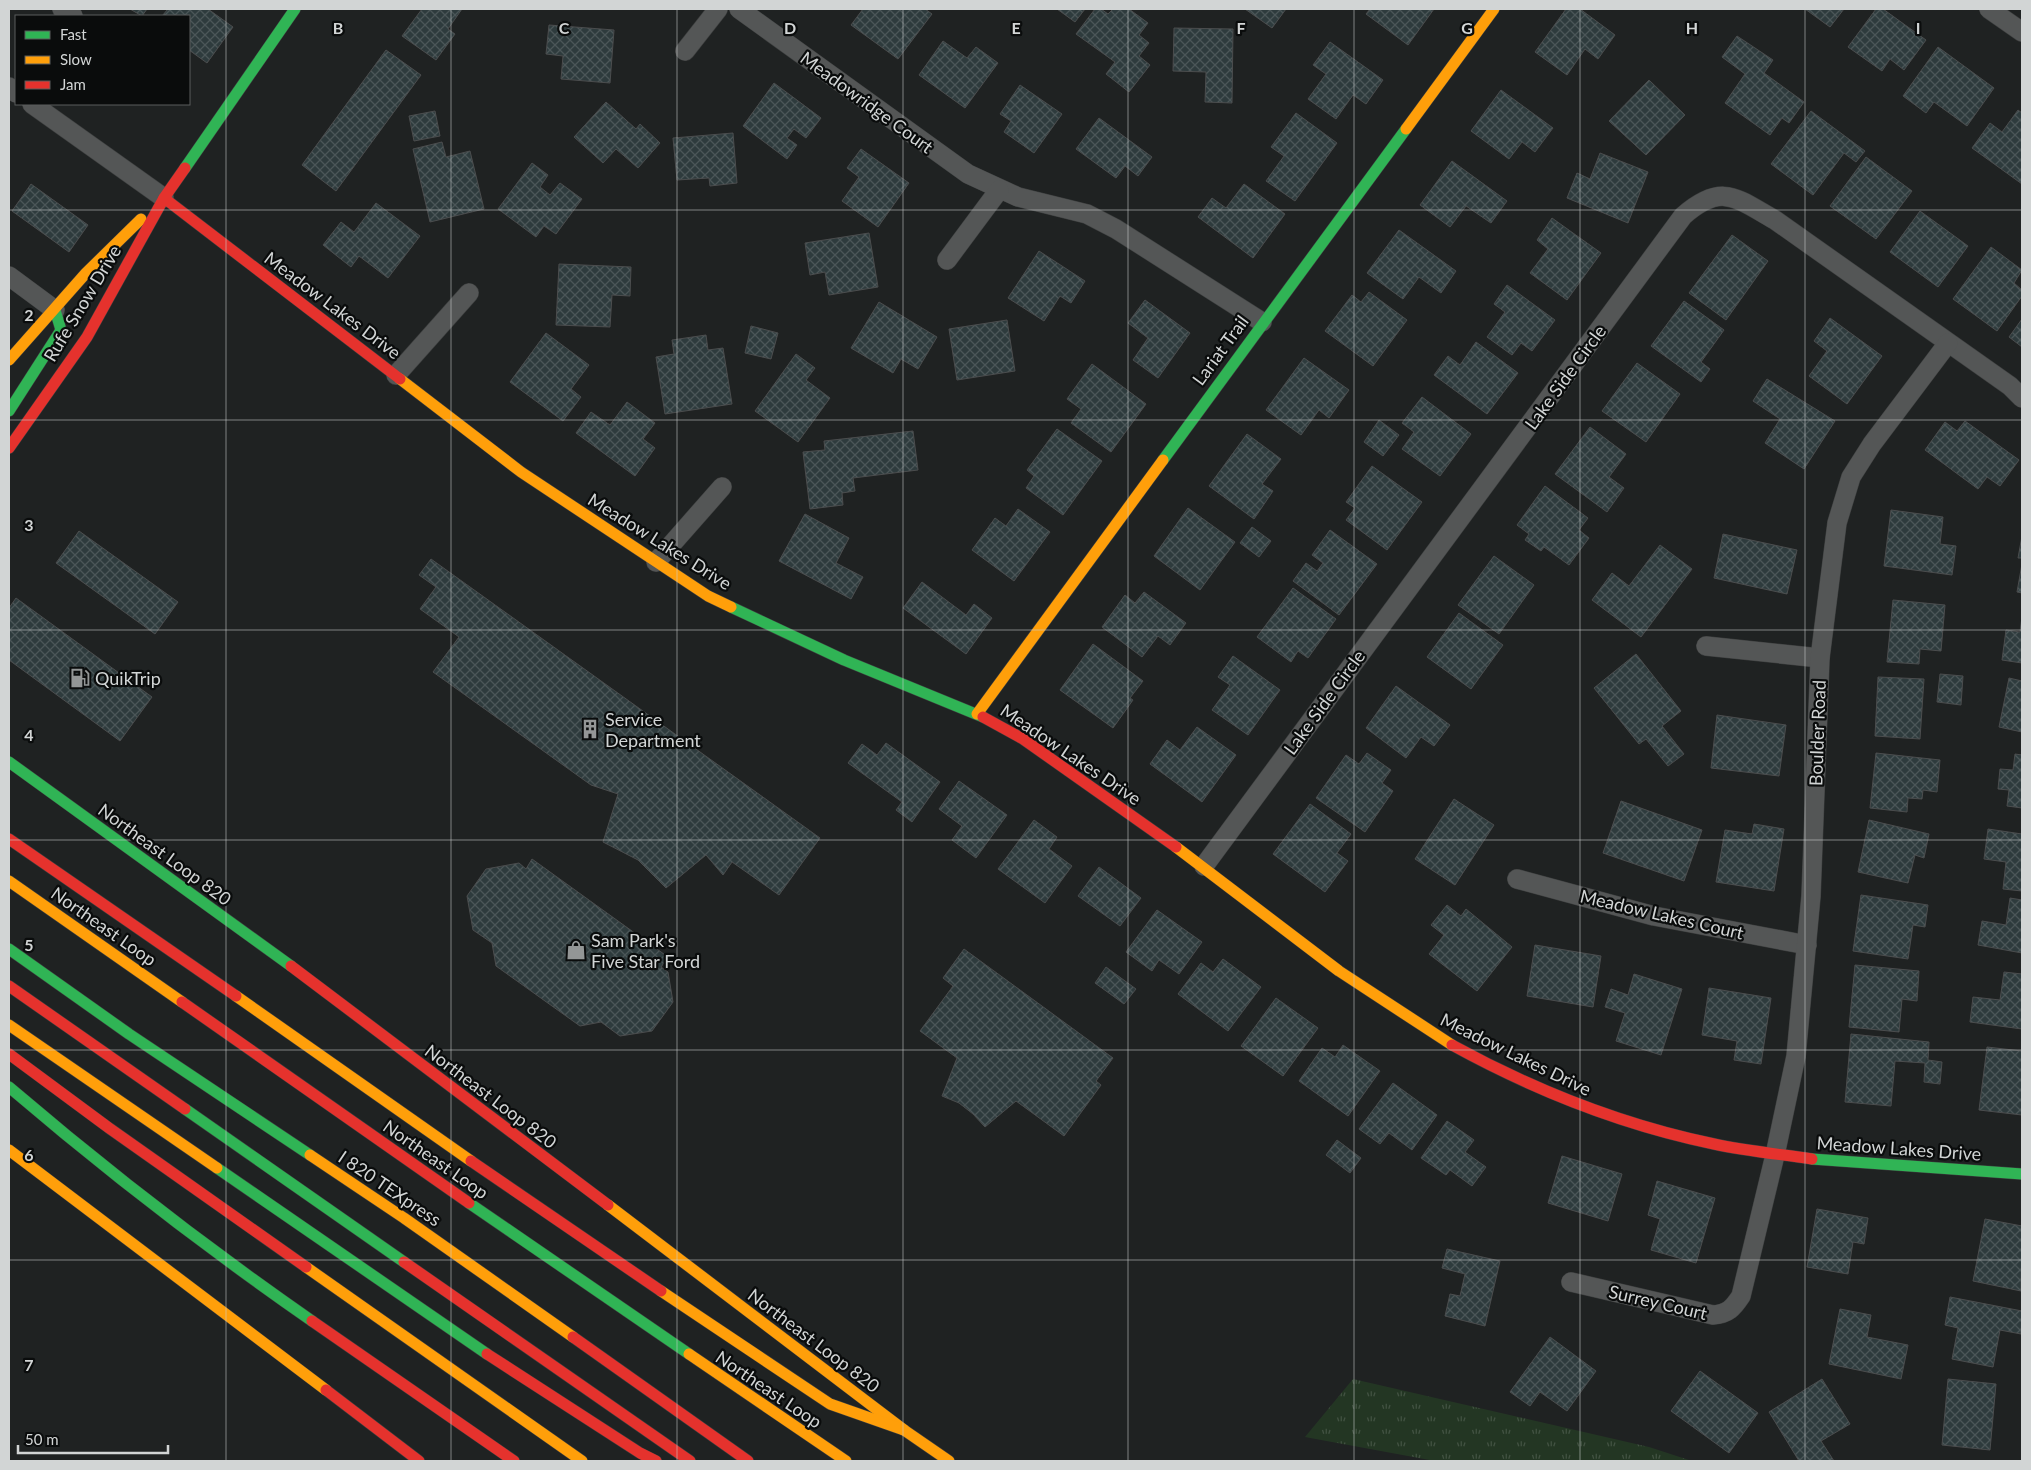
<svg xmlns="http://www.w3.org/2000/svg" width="2031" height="1470" viewBox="0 0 2031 1470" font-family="Lato,sans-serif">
  <defs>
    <pattern id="grass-tufts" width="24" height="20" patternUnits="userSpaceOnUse" patternTransform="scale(1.25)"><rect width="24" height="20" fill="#233623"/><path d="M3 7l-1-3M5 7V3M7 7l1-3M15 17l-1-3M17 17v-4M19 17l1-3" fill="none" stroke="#425242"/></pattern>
    <pattern id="building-cross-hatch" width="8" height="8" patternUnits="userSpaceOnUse" patternTransform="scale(1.25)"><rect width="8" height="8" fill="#2e3b3d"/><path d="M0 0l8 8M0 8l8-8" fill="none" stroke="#4b5658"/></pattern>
  </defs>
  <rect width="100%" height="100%" fill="#1f2222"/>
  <path fill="url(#grass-tufts)" d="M1353,1379L1649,1447L1692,1461H1435L1305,1437Z"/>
  <g fill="url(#building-cross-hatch)" stroke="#4b4d4e">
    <path d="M130,9H147L142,16Z"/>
    <path d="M168,9H208L233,27L207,63L189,50V16H162Z"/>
    <path d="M422,9H462L448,29L455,34L436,60L402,36Z"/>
    <path d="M863,9H925L932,14L898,59L851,25Z"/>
    <path d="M1057,9H1085L1075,22Z"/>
    <path d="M1095,9H1101L1108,14L1113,9H1129L1148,23L1139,35L1149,43L1139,56L1150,65L1129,92L1106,74L1115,62L1076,34Z"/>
    <path d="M1245,9H1286L1272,28Z"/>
    <path d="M1370,9H1434L1408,45L1366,14Z"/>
    <path d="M1566,9H1580L1615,35L1598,59L1585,49L1567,75L1535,52Z"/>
    <path d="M1805,9H1844L1830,27Z"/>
    <path d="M1876,9H1883L1926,40L1904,70L1890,59L1882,71L1848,47Z"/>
    <path d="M549,25L614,30L610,83L561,79L563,56L546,54Z"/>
    <path d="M1174,28L1233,29L1232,103L1205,102L1206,72L1173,71Z"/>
    <path d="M1737,36L1773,60L1764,73L1804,102L1789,123L1782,118L1770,135L1725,103L1745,74L1722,57Z"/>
    <path d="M943,41L967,58L976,47L998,63L965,108L919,75Z"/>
    <path d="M1330,42L1383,80L1366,104L1353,95L1336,119L1308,99L1326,74L1313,65Z"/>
    <path d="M1938,47L1994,88L1967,126L1934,102L1926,113L1903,96Z"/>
    <path d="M386,50L421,75L336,191L302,165Z"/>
    <path d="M1649,80L1685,115L1646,155L1609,121Z"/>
    <path d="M774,83L821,118L806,138L794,129L787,138L797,145L787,159L743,126Z"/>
    <path d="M1020,85L1062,114L1034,153L1004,132L1011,121L1000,114Z"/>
    <path d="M1501,90L1553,128L1535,152L1522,142L1509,159L1471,131Z"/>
    <path d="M606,102L636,129L640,124L660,143L638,168L616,149L603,163L574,137Z"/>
    <path d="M2018,110L2022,113V184L1972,148L1990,123L2002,132Z"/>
    <path d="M435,111L440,136L414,141L409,116Z"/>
    <path d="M1811,111L1865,151L1856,162L1844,153L1813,195L1771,164Z"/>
    <path d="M1296,113L1337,143L1295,201L1266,181L1284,156L1271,147Z"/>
    <path d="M1099,118L1152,157L1138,176L1125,166L1116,178L1076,149Z"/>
    <path d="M733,133L737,183L710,186L709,178L677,180L673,138Z"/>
    <path d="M442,142L446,157L470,151L484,209L430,222L413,149Z"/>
    <path d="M861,149L909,183L878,227L842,201L859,177L847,168Z"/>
    <path d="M1600,153L1648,172L1628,223L1567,198L1577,173L1590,179Z"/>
    <path d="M1866,157L1912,191L1876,239L1830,206Z"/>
    <path d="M1452,161L1507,201L1491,223L1466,206L1450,227L1420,205Z"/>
    <path d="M532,163L548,175L540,187L550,195L560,183L582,199L556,234L544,226L536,237L498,209Z"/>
    <path d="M31,184L88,225L69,252L12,211Z"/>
    <path d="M1244,184L1285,214L1253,258L1198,217L1212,198L1226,208Z"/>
    <path d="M376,203L420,236L388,278L359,256L351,267L323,245L341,222L354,232Z"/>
    <path d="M1920,211L1968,246L1938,287L1890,252Z"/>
    <path d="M1552,218L1601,253L1567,300L1530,273L1548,249L1537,240Z"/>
    <path d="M1399,230L1456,271L1441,293L1419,277L1403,299L1367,273Z"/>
    <path d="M869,233L878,287L829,295L825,272L810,275L805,243Z"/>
    <path d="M1732,235L1768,261L1726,320L1689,293Z"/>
    <path d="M1991,247L2022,270L2014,283L2022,290V296L1997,331L1953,299Z"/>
    <path d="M1039,251L1085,281L1071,303L1060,296L1044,321L1008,298Z"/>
    <path d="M559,264L631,267L630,296L612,295L610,327L556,325Z"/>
    <path d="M1507,285L1555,320L1532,351L1521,343L1512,355L1487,337L1505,312L1494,304Z"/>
    <path d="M1369,292L1407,320L1373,366L1325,331L1352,295L1361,302Z"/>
    <path d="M1145,300L1190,333L1158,378L1133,360L1148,338L1128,323Z"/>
    <path d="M1684,301L1724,330L1701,362L1710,369L1701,382L1651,346Z"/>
    <path d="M879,302L937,337L918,369L901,359L893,373L851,348Z"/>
    <path d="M1830,318L1882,356L1847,404L1809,376L1827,351L1814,341Z"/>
    <path d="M2022,319V347L2009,337Z"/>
    <path d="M1007,320L1015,371L957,380L949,329Z"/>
    <path d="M751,326L778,333L771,359L745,353Z"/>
    <path d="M546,333L589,365L571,389L581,397L563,421L510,382Z"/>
    <path d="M706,335L708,350L723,348L732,404L665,414L656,357L674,354L672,340Z"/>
    <path d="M1476,342L1518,373L1487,414L1434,375L1448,356L1460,365Z"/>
    <path d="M796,354L815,368L806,380L830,398L798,442L755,411Z"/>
    <path d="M1304,358L1349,390L1329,418L1319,410L1301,435L1266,410Z"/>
    <path d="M1637,363L1680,394L1646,442L1602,411Z"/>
    <path d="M1092,364L1146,404L1111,452L1071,423L1081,409L1067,399Z"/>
    <path d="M1767,379L1835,421L1804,469L1765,443L1780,419L1753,401Z"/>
    <path d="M1422,397L1471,434L1440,476L1402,449L1414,432L1402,423Z"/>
    <path d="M627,402L655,423L643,439L655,448L635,476L576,433L591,412L610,425Z"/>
    <path d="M1379,420L1399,435L1383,456L1364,442Z"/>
    <path d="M1965,421L2019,460L2000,486L1987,477L1978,489L1925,450L1945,422L1957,431Z"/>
    <path d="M1590,427L1626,454L1609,477L1624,488L1607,512L1555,474Z"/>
    <path d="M1057,429L1102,461L1063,515L1026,488L1034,476L1027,470Z"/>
    <path d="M913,431L918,470L853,478L855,491L842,493L843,505L810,509L803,452L825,450L824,441Z"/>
    <path d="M1247,434L1281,459L1262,484L1273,491L1254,519L1209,486Z"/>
    <path d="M1372,466L1422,502L1387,550L1346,520L1355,508L1346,502Z"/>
    <path d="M1545,486L1588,518L1579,530L1589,538L1569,565L1544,547L1541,551L1525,540L1529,534L1517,525Z"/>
    <path d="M1188,508L1235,542L1200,590L1154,556Z"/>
    <path d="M1018,509L1050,532L1014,581L972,550L995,518L1006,526Z"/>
    <path d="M1891,510L1943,517L1940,544L1956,546L1952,575L1884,566Z"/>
    <path d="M805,514L849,538L836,563L863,577L851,599L779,561Z"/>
    <path d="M1252,527L1271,541L1259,557L1240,543Z"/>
    <path d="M1330,530L1377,564L1339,615L1293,581L1306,563L1317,571L1323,563L1312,555Z"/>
    <path d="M79,531L178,602L155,634L56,563Z"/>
    <path d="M1723,534L1797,550L1787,594L1714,578Z"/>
    <path d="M2022,536V558H2018Z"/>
    <path d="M1660,545L1692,569L1641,637L1592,600L1612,573L1629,586Z"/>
    <path d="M1494,556L1534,585L1499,634L1458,605Z"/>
    <path d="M431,559L820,838L779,895L732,862L723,875L706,855L666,888L638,860L603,842L618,794L591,785L433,672L459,637L420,609L436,587L419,575Z"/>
    <path d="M2022,564V593L2017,592Z"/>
    <path d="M922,582L966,615L974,604L992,618L966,654L903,608Z"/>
    <path d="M1293,588L1336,619L1308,658L1298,651L1291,662L1257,637Z"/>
    <path d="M1144,592L1186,623L1170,645L1158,636L1142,657L1102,627L1125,595L1135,603Z"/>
    <path d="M16,598L152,697L120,741L9,660V608Z"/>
    <path d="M1893,600L1945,605L1941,651L1920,649L1919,664L1887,662Z"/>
    <path d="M1459,613L1503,645L1471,689L1427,657Z"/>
    <path d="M2022,617V663L2002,660L2006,630L2020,632Z"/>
    <path d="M1093,644L1143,681L1130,698L1133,700L1113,728L1060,690Z"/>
    <path d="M1636,654L1681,711L1662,726L1684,754L1668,766L1646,739L1639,744L1594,688Z"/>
    <path d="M1233,656L1280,690L1248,735L1212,710L1230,685L1218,677Z"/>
    <path d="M1940,674L1963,676L1961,705L1937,702Z"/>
    <path d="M1878,677L1924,679L1920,739L1875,736Z"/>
    <path d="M2009,678L2022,681V732L1999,727Z"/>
    <path d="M1396,686L1450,725L1434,746L1421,737L1406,758L1366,728Z"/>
    <path d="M1717,715L1786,725L1779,776L1711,768Z"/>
    <path d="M1197,727L1236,755L1202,802L1150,764L1167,740L1180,750Z"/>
    <path d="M886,743L940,782L912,822L896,810L902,802L848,763L862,744L877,755Z"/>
    <path d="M1367,753L1391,770L1382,783L1393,791L1365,832L1316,798L1346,755L1359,764Z"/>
    <path d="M1876,753L1940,760L1937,792L1923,790L1922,799L1908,798L1907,812L1870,808Z"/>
    <path d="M2015,754L2022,755V808L2007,806L2009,790L1998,789L2000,769L2013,770Z"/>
    <path d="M959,781L1007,815L976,858L952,840L962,826L939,809Z"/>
    <path d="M1454,799L1494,825L1455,885L1415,859Z"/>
    <path d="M1621,801L1702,830L1684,881L1603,853Z"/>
    <path d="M1310,804L1351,834L1337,853L1348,861L1325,892L1273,854Z"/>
    <path d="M1034,820L1057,837L1049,849L1072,866L1045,903L998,869Z"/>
    <path d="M1869,820L1929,834L1924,858L1915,855L1908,883L1858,872Z"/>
    <path d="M1754,824L1784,829L1774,891L1716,882L1725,830L1752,834Z"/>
    <path d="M1988,829L2022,834V891L2003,889L2006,862L1984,859Z"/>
    <path d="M532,859L668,957L661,967L668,972L673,1002L652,1031L620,1036L601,1022L580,1026L496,966L492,943L473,930L467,896L486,869L519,863L526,869Z"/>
    <path d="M1099,867L1141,898L1120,926L1078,896Z"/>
    <path d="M1861,895L1928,905L1925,927L1913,925L1908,959L1853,951Z"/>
    <path d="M2010,898L2022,900V953L1978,945L1982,921L2006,925Z"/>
    <path d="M1447,905L1461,916L1466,909L1512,947L1477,991L1429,954L1444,935L1431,925Z"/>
    <path d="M1157,910L1202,942L1179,974L1159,960L1152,971L1126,952Z"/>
    <path d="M1535,945L1601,956L1593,1007L1527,996Z"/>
    <path d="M964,949L1113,1058L1096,1081L1101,1085L1064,1136L1016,1101L985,1127L973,1114L959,1103L942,1096L957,1058L920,1031L953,986L943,978Z"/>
    <path d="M1223,959L1261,987L1228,1031L1178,994L1201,963L1213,972Z"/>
    <path d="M1855,965L1919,971L1917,1001L1902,999L1899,1032L1849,1027Z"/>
    <path d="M1106,967L1136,989L1124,1004L1095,983Z"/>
    <path d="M2004,972L2022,974V1029L1970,1022L1973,997L2000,1000Z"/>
    <path d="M1634,974L1682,989L1661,1055L1616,1041L1625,1013L1605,1007L1611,989L1628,995Z"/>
    <path d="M1709,988L1771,998L1761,1064L1734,1060L1737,1041L1702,1035Z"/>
    <path d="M1276,998L1318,1028L1283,1076L1241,1046Z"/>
    <path d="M1851,1034L1929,1042L1928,1060L1942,1062L1940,1084L1924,1082L1925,1063L1895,1061L1891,1106L1845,1102Z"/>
    <path d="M1343,1045L1380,1071L1348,1116L1299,1081L1322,1048L1335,1057Z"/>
    <path d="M1987,1047L2022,1051V1115L1979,1110Z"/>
    <path d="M1393,1083L1437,1115L1412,1150L1389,1133L1380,1144L1359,1129Z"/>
    <path d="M1447,1121L1474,1140L1465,1152L1486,1167L1472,1186L1450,1170L1446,1175L1421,1158Z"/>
    <path d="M1337,1140L1361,1158L1350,1173L1326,1155Z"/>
    <path d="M1562,1156L1622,1174L1608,1221L1548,1203Z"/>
    <path d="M1657,1181L1715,1198L1696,1263L1651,1250L1660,1219L1648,1215Z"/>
    <path d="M1817,1209L1868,1218L1864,1244L1853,1242L1848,1274L1807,1267Z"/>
    <path d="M1985,1219L2022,1226L2021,1291L1973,1281Z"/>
    <path d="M1447,1249L1500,1261L1485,1326L1445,1316L1450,1294L1460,1296L1465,1274L1442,1268Z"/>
    <path d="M1950,1297L2022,1311L2021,1334L2000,1330L1993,1367L1952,1359L1958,1328L1945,1325Z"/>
    <path d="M1840,1309L1871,1315L1867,1337L1908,1345L1901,1379L1829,1364Z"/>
    <path d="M1550,1337L1596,1371L1567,1411L1540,1392L1530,1406L1510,1392Z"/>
    <path d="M1700,1371L1758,1413L1729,1453L1671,1411Z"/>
    <path d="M1822,1379L1850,1424L1821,1441L1834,1461H1799L1769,1412Z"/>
    <path d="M1948,1379L1996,1384L1990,1450L1942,1445Z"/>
  </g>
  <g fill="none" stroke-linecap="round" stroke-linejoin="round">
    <defs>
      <g id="street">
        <path d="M62,9L73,16"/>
        <path d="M739,9L968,174L1018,197L1087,214L1116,229L1262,322"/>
        <path d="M1989,9L2022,32"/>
        <path d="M685,51L718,9"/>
        <path d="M9,87L16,93"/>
        <path d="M32,104L164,198"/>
        <path d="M947,260L999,190"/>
        <path d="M9,276L55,310"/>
        <path d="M396,375L469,293"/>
        <path d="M656,562L722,487"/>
        <path d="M1706,646L1820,658"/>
        <path d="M1204,866L1683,216C1722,182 1736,198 1775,220L2010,386L2022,398"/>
        <path d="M1517,879L1654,916L1807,945"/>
        <path d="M1571,1282L1713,1315C1728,1314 1733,1308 1741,1296L1775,1155L1796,1056L1811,896L1820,658L1837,523L1851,477L1872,444L1948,343"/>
      </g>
      <g id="fast">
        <path d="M185,168L295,9"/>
        <path d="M9,411L61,330L55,310"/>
        <path d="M1163,460L1406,129"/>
        <path d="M731,607L844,660L983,717"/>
        <path d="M9,762L291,966"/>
        <path d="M9,949L129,1034L310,1155"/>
        <path d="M9,1087C106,1170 207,1248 312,1321"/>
        <path d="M185,1109L404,1262"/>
        <path d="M1812,1159L2022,1174"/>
        <path d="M217,1168L487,1354"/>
        <path d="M469,1203L689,1354"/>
      </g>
      <g id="slow">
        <path d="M1406,129L1494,9"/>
        <path d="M9,360L86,273L141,219"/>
        <path d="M400,379L521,472L708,596L731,607"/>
        <path d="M977,714L1163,460"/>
        <path d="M1176,847L1339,971L1452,1045"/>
        <path d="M9,881L182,1002"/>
        <path d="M236,996L471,1161"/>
        <path d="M9,1025L217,1168"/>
        <path d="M9,1150L326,1390"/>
        <path d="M310,1155L404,1218L573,1337"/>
        <path d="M608,1205L904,1430L949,1461"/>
        <path d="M306,1267L582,1461"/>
        <path d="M661,1291L830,1404L904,1430"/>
        <path d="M689,1354L846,1461"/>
      </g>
      <g id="jam">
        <path d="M164,198L400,379"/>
        <path d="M9,448L87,337L164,198L185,168"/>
        <path d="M983,717L1023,739L1176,847"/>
        <path d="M9,839L236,996"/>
        <path d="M291,966L608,1205"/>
        <path d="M9,986L185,1109"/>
        <path d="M182,1002L469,1203"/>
        <path d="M1452,1045C1534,1090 1622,1125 1714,1144C1746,1151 1779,1154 1812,1159"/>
        <path d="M9,1054L109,1128L306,1267"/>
        <path d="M471,1161L661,1291"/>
        <path d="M404,1262L690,1461"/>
        <path d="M312,1321L514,1461"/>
        <path d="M573,1337L748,1461"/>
        <path d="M487,1354L640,1453L656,1461"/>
        <path d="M326,1390L419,1461"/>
      </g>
    </defs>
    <use href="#street" stroke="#3d3f3f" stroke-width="20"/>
    <use href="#fast" stroke="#3d3f3f" stroke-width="12"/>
    <use href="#slow" stroke="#3d3f3f" stroke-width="12"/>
    <use href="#jam" stroke="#3d3f3f" stroke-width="12"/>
    <use href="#street" stroke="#545656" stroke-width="19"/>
    <use href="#fast" stroke="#30b455" stroke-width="11"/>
    <use href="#slow" stroke="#ff9f0a" stroke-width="11"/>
    <use href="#jam" stroke="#e5322d" stroke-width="11"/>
  </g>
  <path fill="none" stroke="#d2d5d5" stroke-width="1" stroke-opacity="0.55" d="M226,9V1461M451,9V1461M677,9V1461M903,9V1461M1128,9V1461M1354,9V1461M1580,9V1461M1805,9V1461M9,210H2022M9,420H2022M9,630H2022M9,840H2022M9,1050H2022M9,1260H2022"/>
  <defs>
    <symbol id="fuel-bare" viewBox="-9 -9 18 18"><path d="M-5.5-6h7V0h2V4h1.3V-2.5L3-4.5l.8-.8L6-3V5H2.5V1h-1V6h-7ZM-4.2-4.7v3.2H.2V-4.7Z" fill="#939696" stroke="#0a0c0c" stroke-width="2.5" paint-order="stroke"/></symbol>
    <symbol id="building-bare" viewBox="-9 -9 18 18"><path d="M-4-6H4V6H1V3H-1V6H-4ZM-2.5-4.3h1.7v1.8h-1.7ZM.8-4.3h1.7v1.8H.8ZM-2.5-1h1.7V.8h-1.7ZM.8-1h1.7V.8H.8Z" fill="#939696" stroke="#0a0c0c" stroke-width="2.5" paint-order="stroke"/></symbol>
    <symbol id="shop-bare" viewBox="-9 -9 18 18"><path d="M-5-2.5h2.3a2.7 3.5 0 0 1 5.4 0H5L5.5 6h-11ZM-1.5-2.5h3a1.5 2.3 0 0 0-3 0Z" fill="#939696" stroke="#0a0c0c" stroke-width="2.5" paint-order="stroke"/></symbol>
  </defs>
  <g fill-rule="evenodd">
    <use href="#fuel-bare" x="66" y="664" width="28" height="28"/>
    <use href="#building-bare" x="576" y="715" width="28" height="28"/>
    <use href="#shop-bare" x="562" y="936" width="28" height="28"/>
  </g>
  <g text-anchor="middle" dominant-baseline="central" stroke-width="4.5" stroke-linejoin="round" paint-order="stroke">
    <g font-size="18" fill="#d2d5d5" stroke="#0a0c0c">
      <text transform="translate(867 102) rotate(36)">Meadowridge Court</text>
      <text transform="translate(82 303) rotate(-59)">Rufe Snow Drive</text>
      <text transform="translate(333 305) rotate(37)">Meadow Lakes Drive</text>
      <text transform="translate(1220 350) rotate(-54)">Lariat Trail</text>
      <text transform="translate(1565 377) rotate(-54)">Lake Side Circle</text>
      <text transform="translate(660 541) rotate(32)">Meadow Lakes Drive</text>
      <text transform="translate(1324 702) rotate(-54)">Lake Side Circle</text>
      <text transform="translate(1817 733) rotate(-88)">Boulder Road</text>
      <text transform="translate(1071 754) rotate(34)">Meadow Lakes Drive</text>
      <text transform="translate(165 854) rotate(36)">Northeast Loop 820</text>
      <text transform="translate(1662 914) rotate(13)">Meadow Lakes Court</text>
      <text transform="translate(104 926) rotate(35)">Northeast Loop</text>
      <text transform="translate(1516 1054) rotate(26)">Meadow Lakes Drive</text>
      <text transform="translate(491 1096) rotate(37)">Northeast Loop 820</text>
      <text transform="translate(1899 1148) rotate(4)">Meadow Lakes Drive</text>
      <text transform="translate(436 1159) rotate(35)">Northeast Loop</text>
      <text transform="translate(390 1188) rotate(34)">I 820 TEXpress</text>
      <text transform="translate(1658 1302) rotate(13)">Surrey Court</text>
      <text transform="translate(814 1340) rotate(37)">Northeast Loop 820</text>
      <text transform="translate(769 1389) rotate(34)">Northeast Loop</text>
    </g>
    <g font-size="18" fill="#d2d5d5" stroke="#0a0c0c" text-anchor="start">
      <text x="95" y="678">QuikTrip</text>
      <text x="605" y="719">Service<tspan x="605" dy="21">Department</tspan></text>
      <text x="591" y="940">Sam Park's<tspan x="591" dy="21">Five Star Ford</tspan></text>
    </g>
  </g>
  <g font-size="16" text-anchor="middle" font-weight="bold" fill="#d2d5d5" stroke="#0a0c0c" stroke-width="4.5" stroke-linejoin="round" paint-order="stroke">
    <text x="338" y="34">B</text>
    <text x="564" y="34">C</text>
    <text x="790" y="34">D</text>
    <text x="1016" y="34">E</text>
    <text x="1241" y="34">F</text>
    <text x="1467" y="34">G</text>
    <text x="1692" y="34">H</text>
    <text x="1918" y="34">I</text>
    <text x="29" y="321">2</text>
    <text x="29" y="531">3</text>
    <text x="29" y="741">4</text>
    <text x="29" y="951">5</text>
    <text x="29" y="1161">6</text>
    <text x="29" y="1371">7</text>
  </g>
  <rect width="2031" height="1470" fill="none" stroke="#d2d5d5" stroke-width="20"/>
  <rect x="15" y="15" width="175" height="90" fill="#0a0c0c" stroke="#5a5c5c"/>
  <rect x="25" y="31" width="25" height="8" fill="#30b455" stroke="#5a5c5c"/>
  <text x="60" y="40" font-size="15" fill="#d2d5d5">Fast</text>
  <rect x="25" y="56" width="25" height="8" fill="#ff9f0a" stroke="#5a5c5c"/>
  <text x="60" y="65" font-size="15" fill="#d2d5d5">Slow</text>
  <rect x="25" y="81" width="25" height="8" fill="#e5322d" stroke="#5a5c5c"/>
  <text x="60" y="90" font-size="15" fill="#d2d5d5">Jam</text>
  <path d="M18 1445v8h150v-8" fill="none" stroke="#d2d5d5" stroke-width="2.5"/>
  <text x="25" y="1445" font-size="15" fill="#d2d5d5" stroke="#0a0c0c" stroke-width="4" paint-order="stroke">50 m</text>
</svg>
